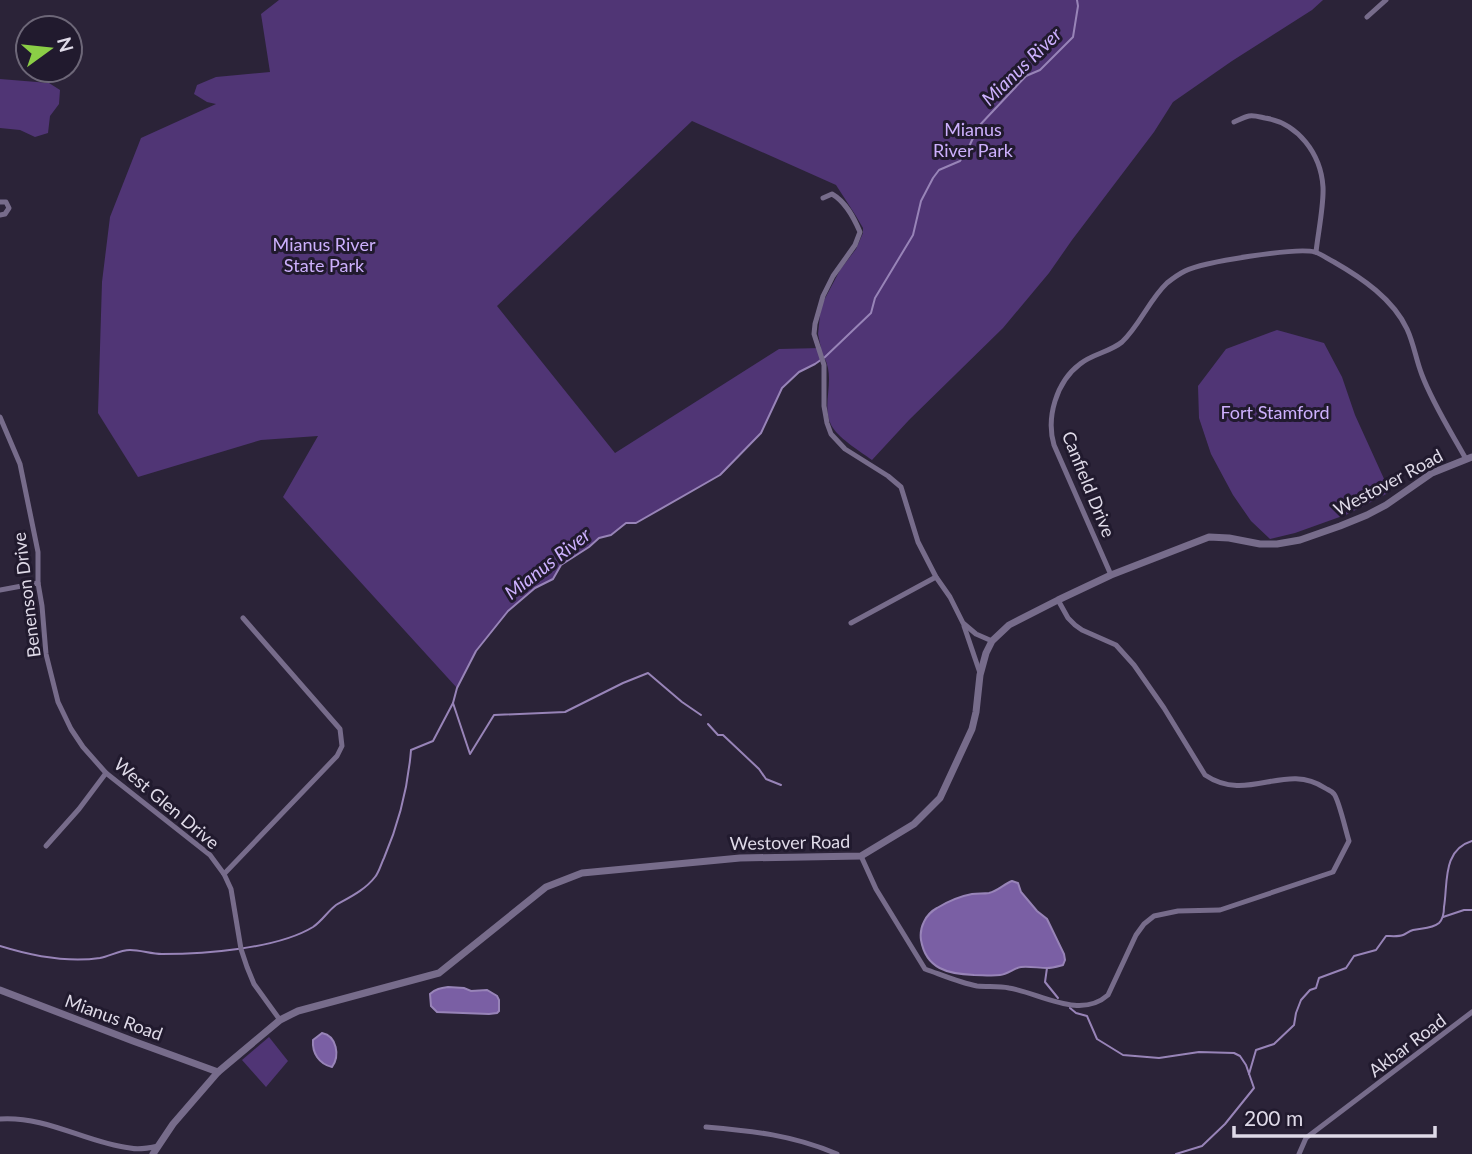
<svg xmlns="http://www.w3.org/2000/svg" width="1472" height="1154" viewBox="0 0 1472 1154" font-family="Lato,sans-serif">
  <rect width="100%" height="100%" fill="#2b2338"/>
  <g fill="#503575" fill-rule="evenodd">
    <path d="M279,0H1323L1312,10L1232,61L1173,102L1154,132L1072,240L1049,273L1003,328L909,420L872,460C861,452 840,439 833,428C819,406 837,381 824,357L815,364L799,372L782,388L761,433L720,475L636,523H626L611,535L599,538L589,547L561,565L553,579L535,588L509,611L476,651L457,688L283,497L318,436L261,440L138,477L98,413L102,282L110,217L141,138L216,104L207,102L194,94L197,85L216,77L270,72L261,14ZM692,121L836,185L856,216L863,228V233L856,249L840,270L821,306L818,334L821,348L779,349L615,453L497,306Z"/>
    <path d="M0,79L49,83L60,90L59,104L50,116L48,133L35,137L20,130L0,128Z"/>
    <path d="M1277,330L1324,343L1342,377L1355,415L1390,492L1348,514L1295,533L1270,539L1251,521L1233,495L1211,454L1199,418L1198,386L1226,349Z"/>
    <path d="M269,1037L288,1061L266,1087L242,1060Z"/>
  </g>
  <g fill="#7a5fa4" stroke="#9884b8" stroke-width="2">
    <path d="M1012,881L1018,883L1021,892L1037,911L1047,919L1064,954L1065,960L1063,965C1059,966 1052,968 1047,968C1039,968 1029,966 1021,967C1014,968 1008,974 1000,975C992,976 982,975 974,975C948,974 926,969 921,940C919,927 926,914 937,908C947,902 961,896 972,894C978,893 983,894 989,893C998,891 1004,884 1012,881Z"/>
    <path d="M448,987L464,988L471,991L487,990L497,996L499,1000V1011L497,1013L489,1014L437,1012L431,1006L430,994C435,989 441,988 448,987Z"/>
    <path d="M322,1033C337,1036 340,1056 332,1067C319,1064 312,1053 313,1040Z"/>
  </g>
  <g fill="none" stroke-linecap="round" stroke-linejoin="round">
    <g stroke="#9884b8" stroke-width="2">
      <path d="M453,703L470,754L494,715L565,712L623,683L648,673L682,702L701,715"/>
      <path d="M708,724L718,735H723L759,769L766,779L781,785"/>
      <path d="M1443,917L1464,910H1472"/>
      <path d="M0,946C32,956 66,963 100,958C110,956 120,950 130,950C141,950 151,954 162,954C204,954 277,949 313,927C322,921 328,911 336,905C350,897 365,890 375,877C379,872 381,864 384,858C399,823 408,787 411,750L433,741L453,703L457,688L476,651L508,611L535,588L553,579L561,565L589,547L599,538L611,535L626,523H636L720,475L761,433L782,388L799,372L815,364L825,357L871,313L875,298L913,235L921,201L933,178L939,170L960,161L968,149L978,127L1026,76L1040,70L1073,37L1078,6L1077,0"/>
      <path d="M1047,968L1045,982L1058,998"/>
      <path d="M1070,1008L1076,1013L1087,1016L1097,1039L1123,1055L1159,1058L1199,1052L1234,1053L1240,1056L1246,1065L1254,1088L1225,1124L1202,1146L1176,1154"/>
      <path d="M1249,1074L1256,1050L1274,1044L1294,1025L1296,1013L1301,1000L1310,990L1316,988L1319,978L1346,968L1354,956L1376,950L1386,936C1391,936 1398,937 1403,935C1406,934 1409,931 1413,930C1421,928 1432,929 1439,923C1443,919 1444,912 1444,907C1448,883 1442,850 1472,841"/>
    </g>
    <g stroke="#776c8b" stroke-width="5">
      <path d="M1367,17L1386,0"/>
      <path d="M1234,122C1239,120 1244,117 1249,116C1254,115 1260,117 1265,118C1298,123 1321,154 1323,187C1324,205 1318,233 1316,252"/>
      <path d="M823,198L832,194C846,202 854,218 860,232L855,245L833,276L823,296L815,324L814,334L824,365V406L827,423L831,434L845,449L888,476L901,487L918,542L936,577L950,597L963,623L976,634L992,641"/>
      <path d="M0,202H6L9,208L5,214L0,215"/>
      <path d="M0,417L20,464L38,552V583L42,606L46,654L58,702L71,729L83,747L106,773L210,855L224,874L231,889L241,949L247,967L254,984L280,1020"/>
      <path d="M1111,575L1054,445C1046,418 1056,382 1080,364C1092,354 1110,352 1122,342C1140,325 1149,300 1167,283C1172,279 1179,274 1185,271C1203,262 1296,247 1315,252C1321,254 1328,259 1334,262C1362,278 1393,299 1407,329C1414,344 1416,360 1422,375C1433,404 1451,432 1466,459"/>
      <path d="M0,590L38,583"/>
      <path d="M851,623L936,577"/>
      <path d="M964,626L980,673"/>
      <path d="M46,846L79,809L106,773"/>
      <path d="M861,856L876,889L925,969C942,975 960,983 977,986C988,987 999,986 1009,988C1040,993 1080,1020 1108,995L1136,935L1144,924L1154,916L1178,911L1220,910L1333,872L1349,841C1346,832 1339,800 1334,794C1332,791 1328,790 1325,788C1285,761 1248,804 1205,775L1164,708L1134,665L1116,645L1082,630L1075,625L1068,618L1058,600"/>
      <path d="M224,874L337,756L342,746L340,729L243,618"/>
      <path d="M0,1119C48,1116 86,1143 130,1148C140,1150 149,1148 158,1146"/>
      <path d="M706,1127C753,1131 793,1135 837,1154"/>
      <path d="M1299,1154L1306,1138L1472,1012"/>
    </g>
    <g stroke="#776c8b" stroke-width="7">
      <path d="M0,990L133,1041L218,1072"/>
      <path d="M153,1154L173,1124L218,1072L280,1020L298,1011L439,973L546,887L582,873L740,858L861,856L914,824L940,798L972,729L976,712L980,675L986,653L992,641L1009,625L1058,600L1111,575L1209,537L1229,538L1260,544H1277L1300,540L1340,526L1367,515L1386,505L1432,473L1472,457"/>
    </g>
  </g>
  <g text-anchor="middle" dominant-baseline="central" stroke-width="6" stroke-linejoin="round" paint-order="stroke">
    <g font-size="18" fill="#cdb0fd" stroke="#211a2e">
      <text x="973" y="129">Mianus<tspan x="973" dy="21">River Park</tspan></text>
      <text x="324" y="244">Mianus River<tspan x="324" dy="21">State Park</tspan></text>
      <text x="1275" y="412">Fort Stamford</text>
    </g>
    <g font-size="18" fill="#dfdae8" stroke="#211a2e">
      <text transform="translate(1388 482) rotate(-28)">Westover Road</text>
      <text transform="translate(1089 484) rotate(68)">Canfield Drive</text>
      <text transform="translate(26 595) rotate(-97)">Benenson Drive</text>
      <text transform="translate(167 803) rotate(40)">West Glen Drive</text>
      <text transform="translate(790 842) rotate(-1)">Westover Road</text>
      <text transform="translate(114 1017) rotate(20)">Mianus Road</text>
      <text transform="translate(1407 1045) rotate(-37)">Akbar Road</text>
    </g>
    <g font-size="19" font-style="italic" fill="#cdb1fe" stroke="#211a2e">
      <text transform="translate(1021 66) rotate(-44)">Mianus River</text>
      <text transform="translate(547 563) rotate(-38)">Mianus River</text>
    </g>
  </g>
  <g transform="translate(49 49) rotate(75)"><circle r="33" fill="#211a2e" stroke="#6d6778" stroke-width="2"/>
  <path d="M0-5L12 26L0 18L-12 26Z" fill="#8bce46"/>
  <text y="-10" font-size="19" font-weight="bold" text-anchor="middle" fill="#dfdae8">N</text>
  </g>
  <path d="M1234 1126v10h201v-10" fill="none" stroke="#dfdae8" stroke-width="3.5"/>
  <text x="1244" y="1126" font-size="21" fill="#dfdae8" stroke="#211a2e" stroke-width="5" paint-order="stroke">200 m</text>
</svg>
